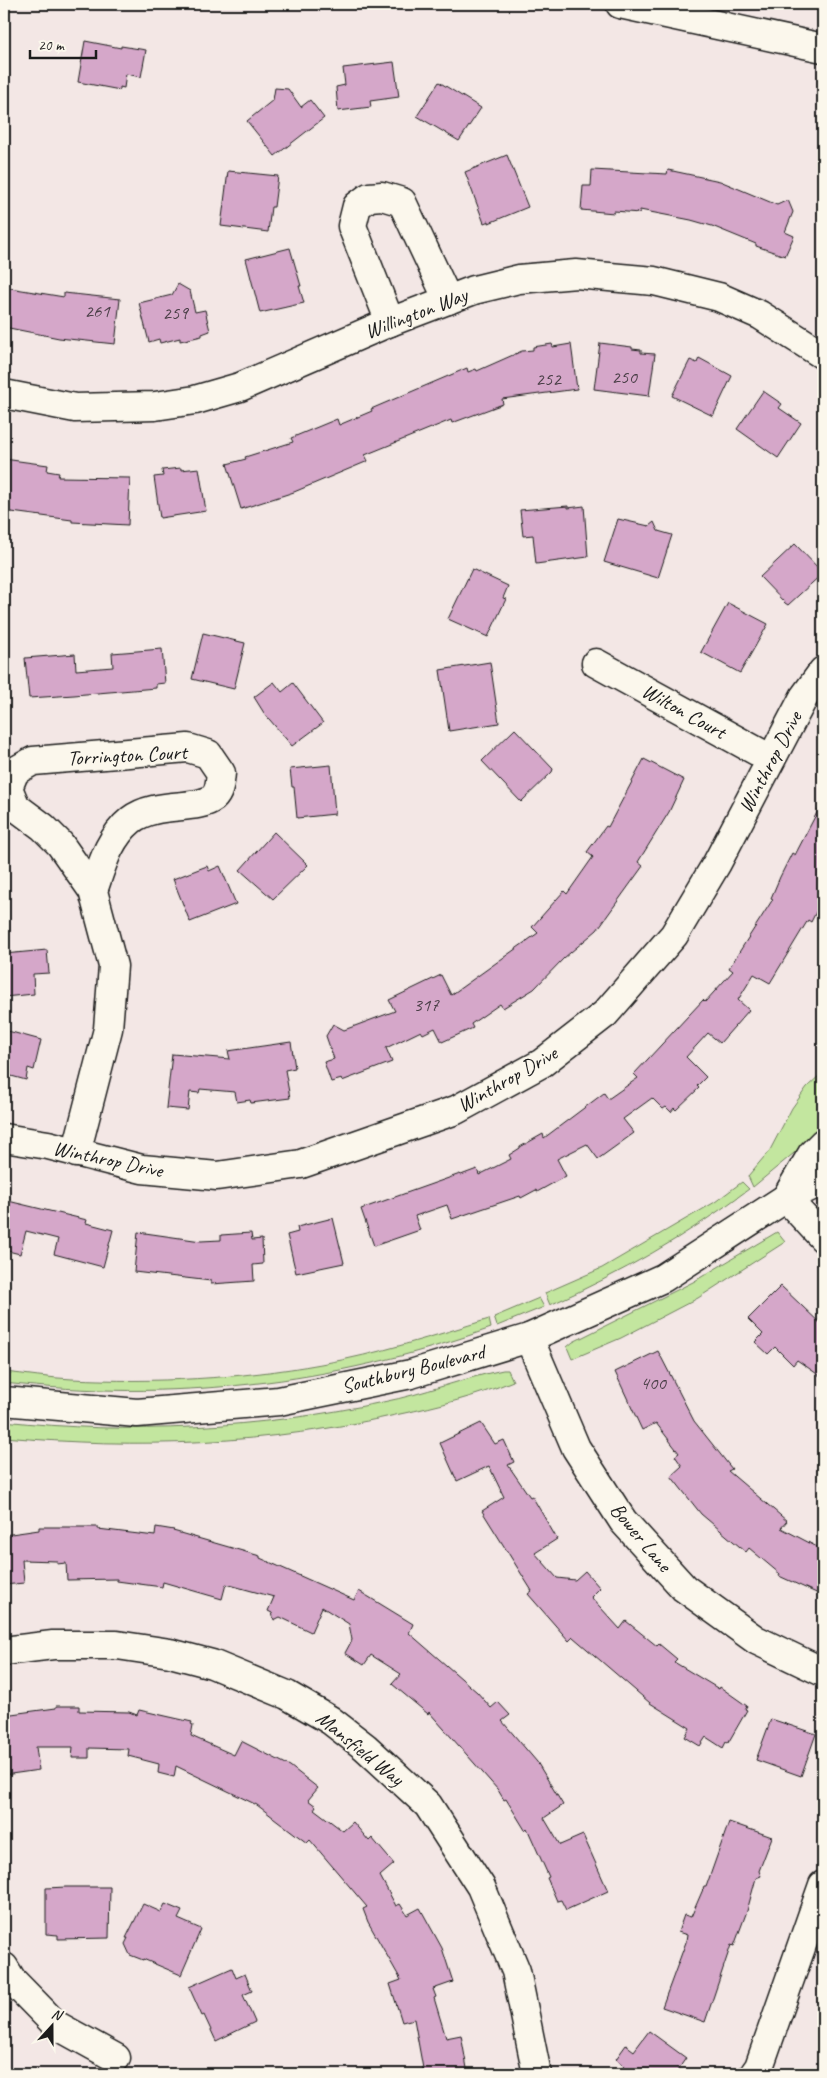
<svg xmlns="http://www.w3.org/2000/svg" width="827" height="2078" viewBox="0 0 827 2078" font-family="Caveat,sans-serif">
  <rect width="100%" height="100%" fill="#f3e7e5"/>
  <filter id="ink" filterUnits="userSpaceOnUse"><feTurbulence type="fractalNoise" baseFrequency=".02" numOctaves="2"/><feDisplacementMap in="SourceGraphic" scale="10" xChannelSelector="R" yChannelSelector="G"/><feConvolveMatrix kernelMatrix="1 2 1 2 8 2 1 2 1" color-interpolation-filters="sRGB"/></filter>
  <g filter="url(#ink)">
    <g fill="#c3e69f" stroke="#70815e">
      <path d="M823,1072V1129L753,1187L748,1176L770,1150L792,1108L807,1087Z"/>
      <path d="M742,1182L749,1189C688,1235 620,1274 550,1305L545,1293L602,1268L715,1202Z"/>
      <path d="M777,1232L785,1242L698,1298L621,1338L572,1359L567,1347L573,1342L693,1282Z"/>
      <path d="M539,1298L544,1307L497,1326L494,1317Z"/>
      <path d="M489,1319L491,1328C331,1385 172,1402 4,1383V1372C26,1374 49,1378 72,1379C154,1383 239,1379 321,1364C378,1354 433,1336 489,1319Z"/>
      <path d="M503,1370H508L513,1381C478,1396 438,1406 400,1414C265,1445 141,1449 4,1437V1421C131,1435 257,1429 383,1402C424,1394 463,1378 503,1370Z"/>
    </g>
    <g fill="#d5a7c9" stroke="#1c1c1c">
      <path d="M85,41L121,48V46L146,50L141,77L126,74L124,88L120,87V90L78,82Z"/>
      <path d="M394,62L399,97L370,101L371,107L338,111L336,87L345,85L343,68Z"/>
      <path d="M439,82L481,108L459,141L417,116Z"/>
      <path d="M275,88L288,89L301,107L310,100L324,118L275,156L247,121L273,100Z"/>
      <path d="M507,155L528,207L489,223V221L484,223L465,172Z"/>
      <path d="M592,170L667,174L668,170L720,181L777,205L788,200L793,212L785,232L794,236L785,256L756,246V244L712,226L691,220L640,210V213L614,211V213L581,210L583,186H591Z"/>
      <path d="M228,171L278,176L274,207H271L268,232L221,226Z"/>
      <path d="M290,248L301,286H299L304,303L260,313L246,259Z"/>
      <path d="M178,284L190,291L195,312L205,310L210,331L202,334V336L180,341V338L160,343L159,339L149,342L139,303L172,295Z"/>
      <path d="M4,287L64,297V293L120,299L115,344L59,338L4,327Z"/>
      <path d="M600,343L632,347V349L641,350V353L655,354L649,396L594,389Z"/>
      <path d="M552,344L553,347L571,344L577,389L502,399L503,404L452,423L451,420L365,455L368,461L294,492L241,509L227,464L246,459L245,457L293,442L291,438L337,419L339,425L372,411L371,409L467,368L468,372L476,369L477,371L522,351L533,350V347Z"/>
      <path d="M699,358L732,376L713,416L672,396L690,360L697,363Z"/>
      <path d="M763,391L782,404L779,408L801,423L778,458L737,429Z"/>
      <path d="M4,459L48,465L47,471L59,473L58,477L130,478L128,525L72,522V520L4,511Z"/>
      <path d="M181,468V470L199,468L206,511L160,518L154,477L163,476L162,470Z"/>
      <path d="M568,506V508L584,506L588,557L536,564L533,535L523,536L520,510Z"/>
      <path d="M618,519L649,526L654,522L658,531L672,535L658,578L604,562Z"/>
      <path d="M795,544L823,573L788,605L785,603L760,577Z"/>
      <path d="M472,569L508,586L503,598L506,599L488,637L448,619Z"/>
      <path d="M728,603L768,624L740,673L701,652Z"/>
      <path d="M203,633L245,643L234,689L192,679Z"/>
      <path d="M162,649L165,683L156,684V688L74,695L29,698L25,658L75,654L76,670L113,667L112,653Z"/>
      <path d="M490,662L499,723L449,731L440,670Z"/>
      <path d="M274,682L282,692L293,683L323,723L292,746L264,713L254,697Z"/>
      <path d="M515,729L553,769L552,772L521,802L482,761Z"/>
      <path d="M644,759L684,780L669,812L638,862L643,866L597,930L564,958L534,989L503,1008L500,1004L471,1024L473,1028L442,1042L435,1028L423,1034L421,1031L386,1048L392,1062L342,1081V1079L331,1082L324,1062L334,1059L326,1036L333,1024L344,1030L395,1011L389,1000L441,975L451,995L538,933L532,927L564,891L567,894L593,857L587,852L606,826L608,827Z"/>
      <path d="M331,765L335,814L297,818L294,787H292L290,769Z"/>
      <path d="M823,801V898L811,922L808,920L770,983L754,974L738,1000L749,1010L720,1043L708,1033L686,1057L706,1077L697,1086L699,1088L676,1110L674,1108L671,1112L666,1107L663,1109L652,1098L623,1119L634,1133L598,1159L587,1144L557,1159L566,1176L537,1192L536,1190L521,1198L520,1196L452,1219L447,1205L415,1216L420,1230L374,1246L361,1209L460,1174L461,1175L477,1169L479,1175L511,1159L509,1155L520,1148V1147L543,1134L544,1138L604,1093L608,1099L638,1078L634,1074L703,1000L705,1002L733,971L729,968L773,899L771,898L780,877L792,853L795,855Z"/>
      <path d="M274,832L308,865L273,899L240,870Z"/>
      <path d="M207,866L209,871L220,866L236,904L190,922L173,879Z"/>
      <path d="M47,950L49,973L33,974L34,994L4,997V954Z"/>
      <path d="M4,1030L41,1040L34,1070L28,1068L26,1080L4,1074Z"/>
      <path d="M291,1042L295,1068L285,1070L290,1098L251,1103L250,1100L237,1102L235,1092L200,1089L199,1093L190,1092L188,1110L166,1108L172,1054L230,1059L228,1051Z"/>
      <path d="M4,1200L87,1220L86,1223L113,1230L103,1267L54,1254L58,1239L26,1231L20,1254L4,1250Z"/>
      <path d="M333,1218L344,1263L296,1273L287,1235L298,1232L297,1227Z"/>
      <path d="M138,1232L201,1241L221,1240V1235L251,1233L252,1240L262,1239L263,1264L253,1265L254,1281L211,1284V1281L134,1272Z"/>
      <path d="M781,1286L823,1326V1378L797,1360L793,1365L775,1347L768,1354L755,1342L763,1334L748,1319Z"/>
      <path d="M658,1351L694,1421L732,1469L728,1471L787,1521L781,1528L823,1550V1596L779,1576L780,1574L749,1548L746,1552L701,1514L671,1476L682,1466L675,1456L679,1453L656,1423L642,1430L615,1372Z"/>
      <path d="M481,1423L495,1444L504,1440L514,1462L508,1465L530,1497L532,1496L557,1539L535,1553L557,1578L575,1580L585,1571L600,1588L591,1597L620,1629L626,1621L657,1646L659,1644L677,1659L674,1662L719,1689L720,1687L747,1706L745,1709L747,1710L728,1743L726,1742L723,1748L706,1737L700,1746L685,1737L690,1728L650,1703L573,1637L569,1641L528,1594L532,1591L482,1511L504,1497L489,1466L457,1481L440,1443Z"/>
      <path d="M39,1527H98V1529L155,1536L156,1527L174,1530L173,1531L260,1556V1558L354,1600L359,1591L413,1624L409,1633L477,1692L491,1708L498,1702L510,1715L502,1721L537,1762L563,1805L544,1818L560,1845L583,1835L608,1891L566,1910L561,1900L557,1901L547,1878L549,1877L527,1828L525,1830L506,1799L504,1800L498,1790L429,1712L428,1714L392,1684L401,1674L371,1655L364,1665L345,1653L352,1640L349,1624L322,1607L311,1632L280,1617L274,1620L272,1613L268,1611L274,1597L226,1584L222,1599L163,1582L162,1587L117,1581V1579L67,1580L66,1563L57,1564V1561L22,1560L24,1583L4,1585V1535L39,1530Z"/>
      <path d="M56,1706H79V1711L129,1712L137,1715L139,1710L192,1722L191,1724L193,1725L191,1736L234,1755L241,1741L290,1766L318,1788L308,1800L316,1806L314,1809L343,1831L353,1822L369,1841L372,1838L394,1864L380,1876L396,1906L400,1904L407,1915L420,1908L442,1948L453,1982L433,1989L436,1997L434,1998L446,2038L461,2035L468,2074H424L414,2019L402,2022L390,1984L401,1980L368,1922L363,1909L367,1907L310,1840L307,1843L257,1805L176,1766L174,1777L158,1773L159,1764L128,1756L129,1749L89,1748V1758H72L73,1747H36L39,1770L4,1775V1715L56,1708Z"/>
      <path d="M771,1719L816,1734L801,1776L756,1760Z"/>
      <path d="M729,1822L772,1837L759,1871L761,1876L756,1878L747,1911L734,1946L731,1945L705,2022L662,2007L686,1942L687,1935L678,1932L684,1915L691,1917L704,1887H706Z"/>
      <path d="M66,1887H110L109,1938L58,1939V1935L46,1934V1888Z"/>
      <path d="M143,1904L161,1912L165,1904L182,1911L178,1919L201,1929L181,1975L143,1959V1960L130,1955L125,1944L128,1938H126Z"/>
      <path d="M232,1968L236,1978L245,1974L252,1991L243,1995L255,2022L216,2041L204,2015L202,2016L189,1987Z"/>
      <path d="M649,2031L686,2058L675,2074H617L624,2066L616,2059L626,2045L634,2051Z"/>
    </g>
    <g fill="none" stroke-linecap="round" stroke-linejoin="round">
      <defs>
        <g id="minor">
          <path d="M390,322L352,226L357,206L369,197L382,196L402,202L448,300"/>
          <path d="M4,394L75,408L155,406L195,400L240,387L390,322L474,290L519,279L576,274L654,281L719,297L760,315L823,355"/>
          <path d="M596,663L771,759"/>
          <path d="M4,1138L48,1145L142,1169L217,1176L301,1164L456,1110L542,1063L605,1014L674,935L717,863L804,697L823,671"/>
          <path d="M76,1153L108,1029L113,966L93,891L60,844L43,827L16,807L8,788L15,771L33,761L188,748L208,754L221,773C220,781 220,792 213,798C196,811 155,801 131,820C109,838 102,865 93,891"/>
          <path d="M786,1198L812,1154L823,1143"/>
          <path d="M786,1198L823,1238"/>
          <path d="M529,1338L576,1448L623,1521L684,1588L756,1640L823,1672"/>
          <path d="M4,1401L137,1413L279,1401L411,1374L529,1338L663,1278L786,1198L823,1181"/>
          <path d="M4,1651L53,1645H117L170,1653L212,1664L287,1695L330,1720L365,1747L428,1805L481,1887L516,1971L537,2074"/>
          <path d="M4,1967L12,1980L56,2025L116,2058"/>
          <path d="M754,2074L759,2067L823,1885"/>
        </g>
        <path id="major" d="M620,4L823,48"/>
      </defs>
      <use href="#minor" stroke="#1c1c1c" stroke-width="31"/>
      <use href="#major" stroke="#1c1c1c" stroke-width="31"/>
      <use href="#minor" stroke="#fbf7ec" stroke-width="28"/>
      <use href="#major" stroke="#fbf7ec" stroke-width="28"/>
    </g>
  </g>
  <g text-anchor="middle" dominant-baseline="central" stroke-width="4" stroke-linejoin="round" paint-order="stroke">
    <g font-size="19" fill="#4a3f47">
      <text x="97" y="311">261</text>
      <text x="175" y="313">259</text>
      <text x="624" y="377">250</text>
      <text x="548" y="379">252</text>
      <text x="426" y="1005">317</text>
      <text x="653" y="1383">400</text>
    </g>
    <g font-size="21" fill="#1c1c1c" stroke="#fbf7ec">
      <text transform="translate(416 313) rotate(-21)">Willington Way</text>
      <text transform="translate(684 711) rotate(29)">Wilton Court</text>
      <text transform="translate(127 755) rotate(-3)">Torrington Court</text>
      <text transform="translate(770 762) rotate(-62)">Winthrop Drive</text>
      <text transform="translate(507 1079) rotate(-30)">Winthrop Drive</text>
      <text transform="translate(108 1159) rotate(12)">Winthrop Drive</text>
      <text transform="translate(413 1369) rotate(-14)">Southbury Boulevard</text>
      <text transform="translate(641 1537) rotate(50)">Bower Lane</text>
      <text transform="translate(360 1748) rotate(39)">Mansfield Way</text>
    </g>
  </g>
  <rect width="827" height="2078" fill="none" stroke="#fbf7ec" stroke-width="20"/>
  <rect x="10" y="10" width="807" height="2058" fill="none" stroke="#1c1c1c" stroke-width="2" filter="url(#ink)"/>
  <g transform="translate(52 2026) rotate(21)" stroke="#fbf7ec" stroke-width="4" paint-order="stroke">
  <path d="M0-4L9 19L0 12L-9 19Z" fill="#1c1c1c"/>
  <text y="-8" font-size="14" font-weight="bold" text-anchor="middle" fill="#1c1c1c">N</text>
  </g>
  <path d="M30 50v8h66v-8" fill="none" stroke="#1c1c1c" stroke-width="2.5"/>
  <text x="38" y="50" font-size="15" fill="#1c1c1c" stroke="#fbf7ec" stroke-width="4" paint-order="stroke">20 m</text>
</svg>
